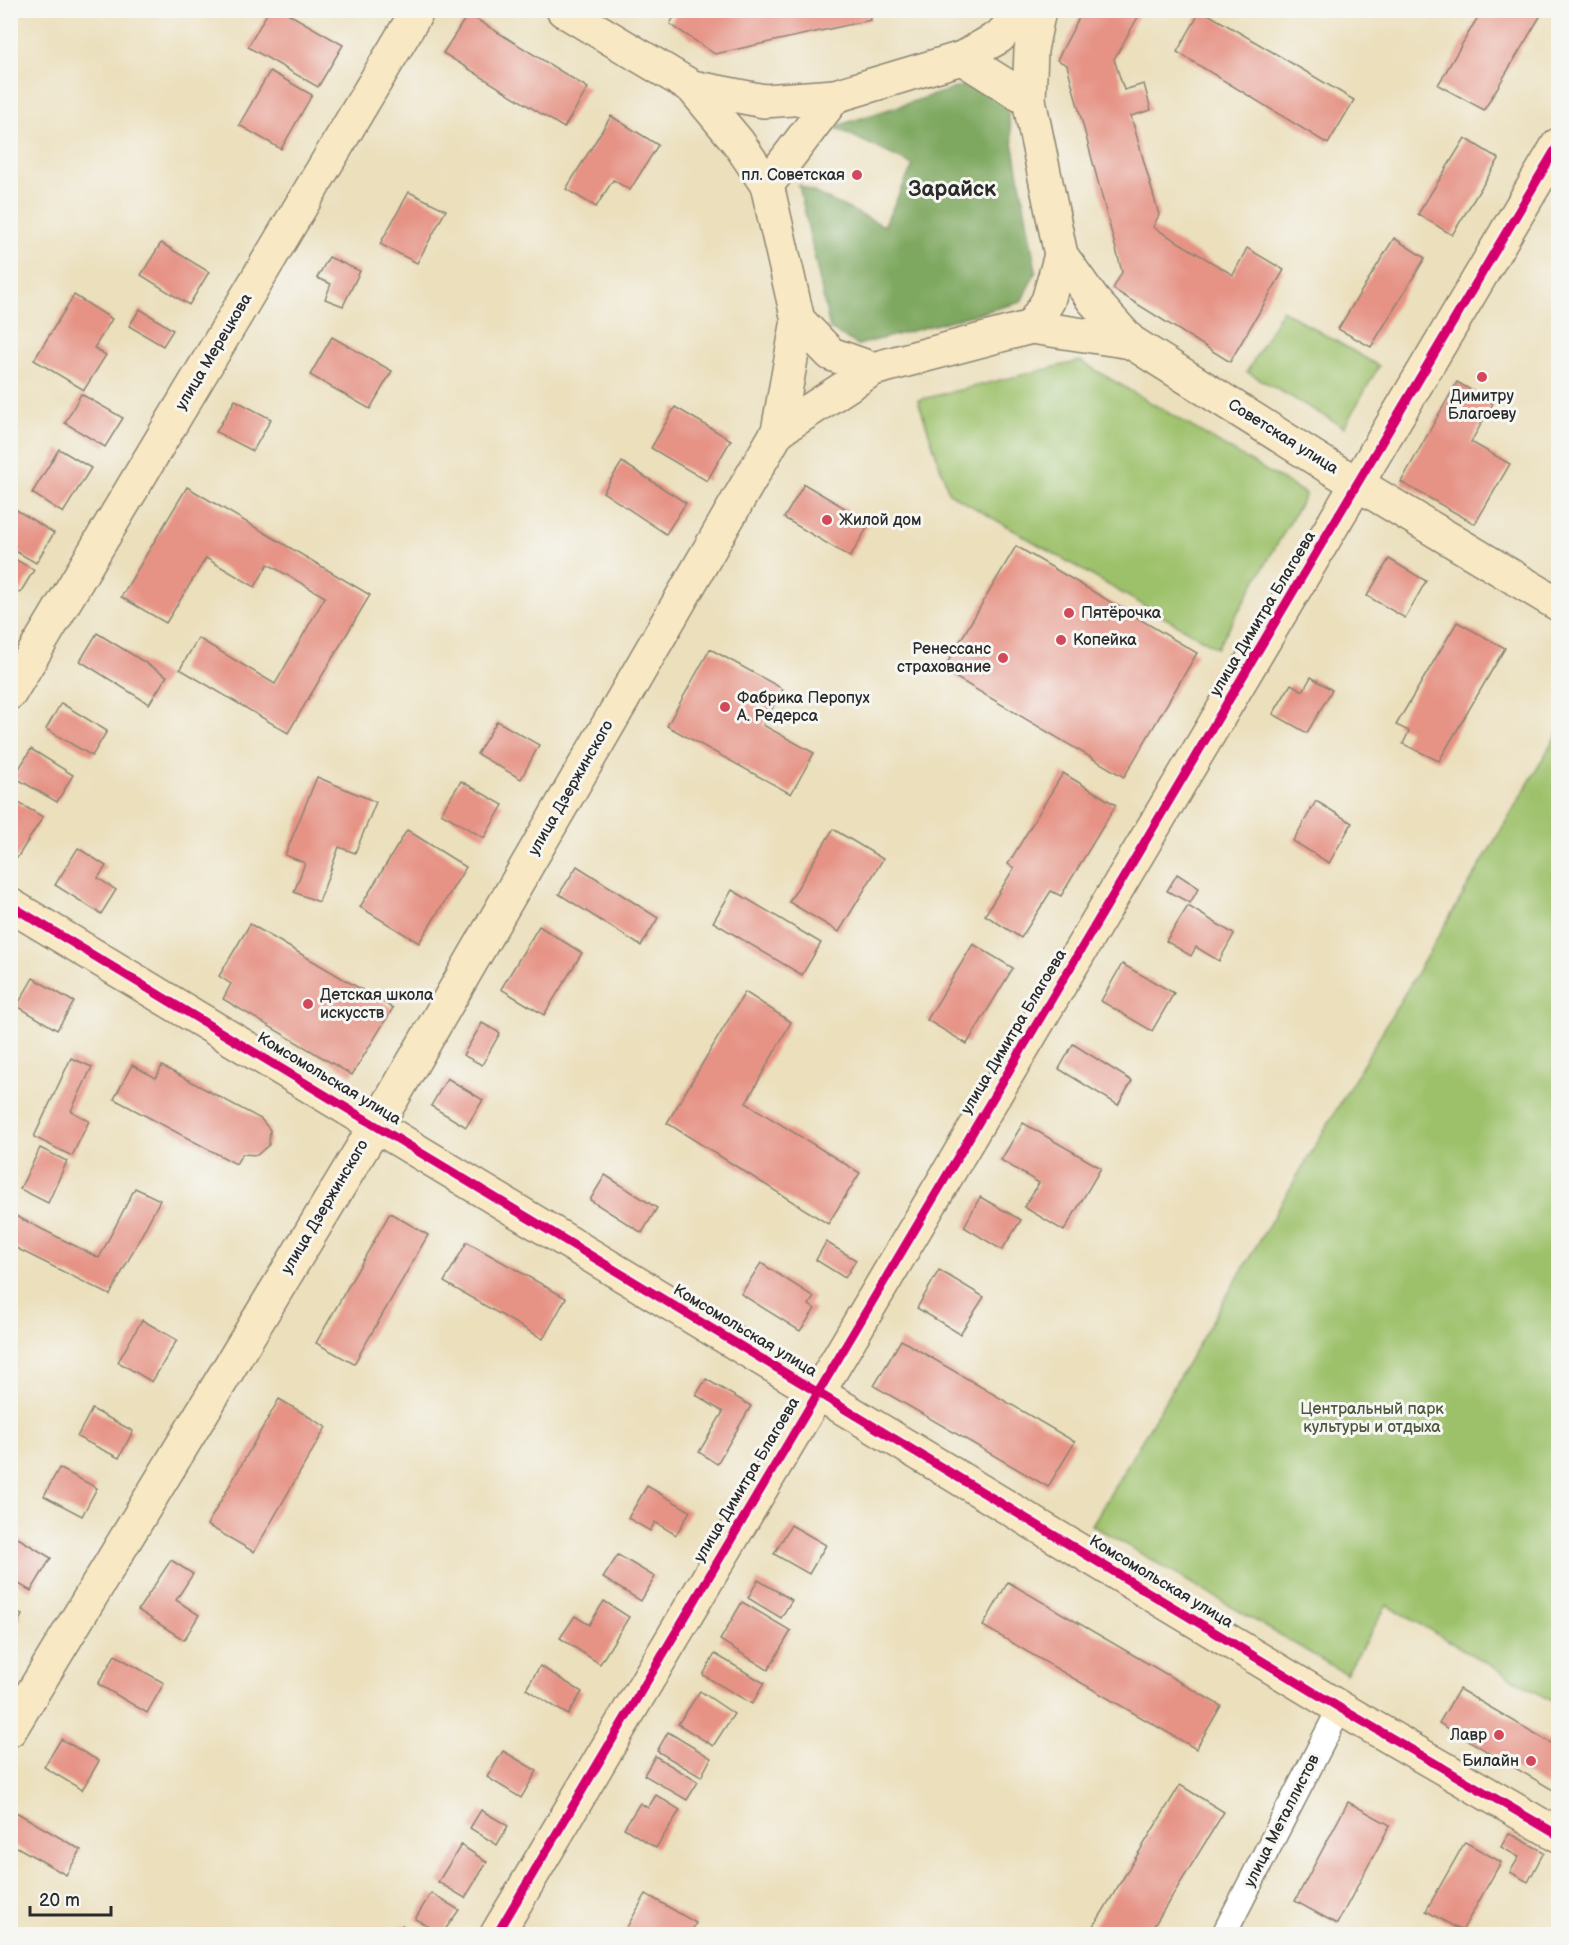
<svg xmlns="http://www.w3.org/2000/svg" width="1569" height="1945" viewBox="0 0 1569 1945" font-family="'Balsamiq Sans',sans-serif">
  <rect width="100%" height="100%" fill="#f6f6f2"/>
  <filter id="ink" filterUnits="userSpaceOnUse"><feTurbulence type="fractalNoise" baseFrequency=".0167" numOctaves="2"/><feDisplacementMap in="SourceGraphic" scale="12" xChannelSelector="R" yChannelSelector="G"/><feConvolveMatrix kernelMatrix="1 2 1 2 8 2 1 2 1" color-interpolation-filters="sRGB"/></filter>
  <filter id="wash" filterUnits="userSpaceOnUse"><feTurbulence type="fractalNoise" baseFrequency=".008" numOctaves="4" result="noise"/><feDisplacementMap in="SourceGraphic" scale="24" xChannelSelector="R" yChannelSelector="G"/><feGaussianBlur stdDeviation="1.35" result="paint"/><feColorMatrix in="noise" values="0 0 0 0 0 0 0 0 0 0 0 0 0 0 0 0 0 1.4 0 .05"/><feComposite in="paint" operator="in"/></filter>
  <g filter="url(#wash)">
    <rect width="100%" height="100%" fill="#ebdfbc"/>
    <g fill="#9dc16b" stroke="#64764b" stroke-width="1.5">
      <path d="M1282,310L1379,366L1344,427L1247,372Z"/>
      <path d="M1080,361L1306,494L1217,648L949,493L918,400Z"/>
      <path d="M1558,733V1705L1387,1605L1346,1674L1092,1525Z"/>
    </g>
    <path fill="#7ea75f" stroke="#546945" stroke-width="1.5" d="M971,83L1006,103L1036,271L1021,302L858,345L830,329L799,185L884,226L913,165L834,127Z"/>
    <g id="blocks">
      <g fill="#e69385">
        <path d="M269,10H282L343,45L318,87L248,47Z"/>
        <path d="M678,10H869L871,20L715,54L670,24Z"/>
        <path d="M1083,10H1142L1114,59L1124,90L1144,84L1151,110L1131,116L1159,215L1153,227L1233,275L1247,248L1284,270L1230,362L1113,289L1122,272L1067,65L1057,60Z"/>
        <path d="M1201,10L1354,100L1328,144L1177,52Z"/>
        <path d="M1482,10H1544L1484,110L1438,85Z"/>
        <path d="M468,14L588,88L564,128L443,53Z"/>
        <path d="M270,71L312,95L281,149L239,125Z"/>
        <path d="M611,116L658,145L630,190L613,180L596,207L566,189Z"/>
        <path d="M1465,138L1499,159L1452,235L1418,214Z"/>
        <path d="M409,192L446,210L417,263L380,244Z"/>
        <path d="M1394,238L1425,258L1371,347L1338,329Z"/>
        <path d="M161,243L209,272L189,305L141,275Z"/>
        <path d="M329,257L360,271L343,306L325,299L331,284L317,278Z"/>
        <path d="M74,295L112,319L94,348L106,355L84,390L34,360Z"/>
        <path d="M140,309L173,330L163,346L129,326Z"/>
        <path d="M332,337L392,371L370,409L310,375Z"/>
        <path d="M1457,382L1493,403L1471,442L1510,464L1475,524L1401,482Z"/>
        <path d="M81,394L123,418L105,447L65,423Z"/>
        <path d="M235,400L271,419L253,451L216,432Z"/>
        <path d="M675,407L731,440L707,481L651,448Z"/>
        <path d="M59,449L91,468L63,513L32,493Z"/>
        <path d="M622,462L686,503L666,534L603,492Z"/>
        <path d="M804,484L870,523L850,557L784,518Z"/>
        <path d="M187,487L370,595L288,733L180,669L198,638L275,684L325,597L268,564L255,587L206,558L166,623L121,597Z"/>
        <path d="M10,506L54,533L36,563L10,548Z"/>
        <path d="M1016,546L1197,653L1124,777L943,670Z"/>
        <path d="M13,558L34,570L20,593L10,587V563Z"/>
        <path d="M1389,559L1426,581L1405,618L1367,596Z"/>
        <path d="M1457,622L1505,648L1439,761L1403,744L1409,731L1396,725Z"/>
        <path d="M97,633L167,676L149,704L80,661Z"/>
        <path d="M710,649L783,689L763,725L814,753L791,794L667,726Z"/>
        <path d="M1311,677L1332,690L1307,733L1273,714L1291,684L1303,691Z"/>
        <path d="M61,703L107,731L92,756L46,729Z"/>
        <path d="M497,721L539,745L521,779L477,754Z"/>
        <path d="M31,749L73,775L57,802L14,777Z"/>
        <path d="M1063,773L1116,805L1061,896L1051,891L1021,938L985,915L1014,868L1008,864Z"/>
        <path d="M317,777L376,802L355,853L339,847L319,902L294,892L305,863L285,855Z"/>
        <path d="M461,781L503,805L484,838L441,813Z"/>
        <path d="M10,798L43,817L17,858L10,854Z"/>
        <path d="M1316,801L1352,823L1329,863L1293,841Z"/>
        <path d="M833,829L883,859L839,932L789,902Z"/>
        <path d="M407,830L466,867L419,943L360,907Z"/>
        <path d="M78,848L106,866L98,878L116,890L101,914L55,885Z"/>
        <path d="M577,866L658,918L641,946L559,894Z"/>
        <path d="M1177,874L1199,888L1190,903L1167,891Z"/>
        <path d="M732,890L821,943L802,975L713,922Z"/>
        <path d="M1188,906L1234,934L1219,961L1196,947L1191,956L1166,941Z"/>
        <path d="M250,924L393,1008L352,1075L223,999L231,984L219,976Z"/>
        <path d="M539,926L582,953L544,1015L501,989Z"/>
        <path d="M973,944L1013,968L967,1044L927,1020Z"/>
        <path d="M1122,964L1174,993L1152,1031L1101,1001Z"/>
        <path d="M33,978L74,1002L57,1030L17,1006Z"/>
        <path d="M745,992L791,1022L746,1103L860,1173L828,1224L667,1123Z"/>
        <path d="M482,1023L500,1033L482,1065L463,1055Z"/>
        <path d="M1073,1044L1132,1081L1118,1105L1059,1069Z"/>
        <path d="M71,1058L92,1067L71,1111L89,1121L72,1156L34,1137Z"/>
        <path d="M132,1065L156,1078L162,1066L261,1119L270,1130L269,1145L257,1155L242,1154L236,1164L114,1099Z"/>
        <path d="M447,1078L483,1100L466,1127L431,1106Z"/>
        <path d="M1023,1123L1101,1168L1064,1231L1024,1207L1039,1183L1001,1160Z"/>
        <path d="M40,1148L67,1161L48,1203L20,1189Z"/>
        <path d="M605,1175L657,1208L642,1233L590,1200Z"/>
        <path d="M135,1188L160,1200L110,1295L10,1245V1213L99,1258Z"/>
        <path d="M980,1197L1021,1220L1002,1250L964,1227Z"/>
        <path d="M390,1213L428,1235L354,1364L316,1343Z"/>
        <path d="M467,1242L566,1298L543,1339L444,1282Z"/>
        <path d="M826,1242L856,1260L845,1278L816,1260Z"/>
        <path d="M761,1263L814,1297L809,1305L815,1309L800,1331L741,1294Z"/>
        <path d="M939,1270L984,1297L960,1334L917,1308Z"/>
        <path d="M142,1320L177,1340L152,1382L118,1362Z"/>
        <path d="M901,1340L1075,1442L1048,1487L874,1386Z"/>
        <path d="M706,1379L751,1406L717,1464L699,1452L723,1412L696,1395Z"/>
        <path d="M279,1399L326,1427L254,1552L207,1525Z"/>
        <path d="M92,1409L133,1431L119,1458L77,1437Z"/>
        <path d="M59,1468L97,1488L82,1516L44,1496Z"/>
        <path d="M647,1486L690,1511L676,1535L655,1522L650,1531L628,1518Z"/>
        <path d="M791,1525L826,1545L809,1574L774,1554Z"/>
        <path d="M13,1535L51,1558L31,1591L10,1579V1539Z"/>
        <path d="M618,1555L655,1577L641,1601L603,1578Z"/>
        <path d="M171,1560L193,1574L176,1600L199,1615L184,1640L138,1610Z"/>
        <path d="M758,1580L792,1600L781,1618L748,1598Z"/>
        <path d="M1008,1582L1221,1706L1196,1749L983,1626Z"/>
        <path d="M604,1601L629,1617L600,1664L560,1638L575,1616L589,1625Z"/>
        <path d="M742,1602L791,1631L768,1670L720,1640Z"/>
        <path d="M10,1609L22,1615L10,1637Z"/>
        <path d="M715,1654L764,1683L752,1704L703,1675Z"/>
        <path d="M115,1655L164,1683L147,1713L98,1684Z"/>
        <path d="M540,1666L582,1692L568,1715L526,1689Z"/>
        <path d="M1459,1689L1558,1747V1793L1439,1723Z"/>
        <path d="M700,1691L734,1714L713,1746L678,1724Z"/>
        <path d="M668,1732L711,1758L701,1777L657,1751Z"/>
        <path d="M61,1739L99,1761L82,1790L44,1767Z"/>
        <path d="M503,1751L537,1771L521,1798L487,1777Z"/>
        <path d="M655,1756L698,1782L687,1800L644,1775Z"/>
        <path d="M1180,1785L1224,1812L1149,1934H1089Z"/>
        <path d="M656,1795L680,1810L656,1848L624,1828L640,1803L648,1808Z"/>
        <path d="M1348,1802L1390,1825L1337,1924L1295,1901Z"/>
        <path d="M481,1810L508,1826L497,1845L470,1828Z"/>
        <path d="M16,1812L81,1850L66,1875L10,1843V1822Z"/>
        <path d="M1509,1833L1544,1852L1528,1882L1510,1872L1519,1857L1501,1847Z"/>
        <path d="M1465,1842L1501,1862L1462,1931L1426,1911Z"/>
        <path d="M461,1845L487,1862L465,1898L438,1882Z"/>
        <path d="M431,1893L459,1910L442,1934L415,1919Z"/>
        <path d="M646,1894L696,1923L690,1934H623Z"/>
        <path d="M402,1925L418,1934H396Z"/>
      </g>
    </g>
  </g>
  <g filter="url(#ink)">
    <use href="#blocks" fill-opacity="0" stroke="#8b8574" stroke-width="1.5"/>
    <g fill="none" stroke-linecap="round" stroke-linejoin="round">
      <defs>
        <path id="street" d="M1224,1934L1340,1708"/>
        <g id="secondary">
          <path d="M563,10L692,87L738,142L767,185"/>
          <path d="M962,58L999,37L1025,10"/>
          <path d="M692,87L764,101L835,96"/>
          <path d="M1029,100L1031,50L1039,10"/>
          <path d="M1061,255L1048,301L1031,327L873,369L831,354L798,320L767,185L835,96L962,58L1029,100L1061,255L1093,300L1131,342L1326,465L1558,604"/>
          <path d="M1031,327L1131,342"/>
          <path d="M778,431L873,369"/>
          <path d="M10,693L418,10"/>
          <path d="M10,905L1340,1708L1558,1835"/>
          <path d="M10,1730L393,1097L778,431L798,320"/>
          <path d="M497,1934L1558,145"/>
        </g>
      </defs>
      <use href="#street" stroke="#8b8574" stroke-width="27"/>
      <use href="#secondary" stroke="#8b8574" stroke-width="36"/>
      <use href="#street" stroke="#fff" stroke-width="24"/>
      <use href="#secondary" stroke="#f8e8c3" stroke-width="33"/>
      <defs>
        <g id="cycleway">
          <path d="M10,905L1340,1708L1558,1835"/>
          <path d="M497,1934L1558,145"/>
        </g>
      </defs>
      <use href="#cycleway" stroke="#f6f6f2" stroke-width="13"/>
      <use href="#cycleway" stroke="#d6006c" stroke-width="9"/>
    </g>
  </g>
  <g fill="#d1495b" stroke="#f6f6f2" stroke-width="2">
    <circle cx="857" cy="175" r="6"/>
    <circle cx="1482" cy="377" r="6"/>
    <circle cx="827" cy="520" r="6"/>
    <circle cx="1069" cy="613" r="6"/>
    <circle cx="1061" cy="640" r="6"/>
    <circle cx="1003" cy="658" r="6"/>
    <circle cx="725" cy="707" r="6"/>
    <circle cx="308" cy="1004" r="6"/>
    <circle cx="1499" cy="1735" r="6"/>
    <circle cx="1531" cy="1761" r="6"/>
  </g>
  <g text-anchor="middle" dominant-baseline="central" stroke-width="6" stroke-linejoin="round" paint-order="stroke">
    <g font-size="16" fill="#2b2b2b" stroke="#f6f6f2" text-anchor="start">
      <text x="845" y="175" text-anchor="end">пл. Советская</text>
      <text x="1482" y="396" text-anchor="middle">Димитру<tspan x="1482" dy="18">Благоеву</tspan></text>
      <text x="839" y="520">Жилой дом</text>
      <text x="1081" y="613">Пятёрочка</text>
      <text x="1073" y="640">Копейка</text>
      <text x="991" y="649" text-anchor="end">Ренессанс<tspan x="991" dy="18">страхование</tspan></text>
      <text x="737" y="698">Фабрика Перопух<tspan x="737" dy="18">А. Редерса</tspan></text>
      <text x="320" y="995">Детская школа<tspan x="320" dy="18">искусств</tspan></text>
      <text x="1487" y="1735" text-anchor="end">Лавр</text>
      <text x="1519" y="1761" text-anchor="end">Билайн</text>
    </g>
    <g font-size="16" fill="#2b2b2b" stroke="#f6f6f2">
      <text transform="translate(214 352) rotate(-59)">улица Мерецкова</text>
      <text transform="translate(1283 437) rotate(32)">Советская улица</text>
      <text transform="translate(1263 614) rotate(-59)">улица Димитра Благоева</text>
      <text transform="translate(571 788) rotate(-60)">улица Дзержинского</text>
      <text transform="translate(1014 1032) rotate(-59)">улица Димитра Благоева</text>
      <text transform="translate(329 1079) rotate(31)">Комсомольская улица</text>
      <text transform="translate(325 1207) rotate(-59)">улица Дзержинского</text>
      <text transform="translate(745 1331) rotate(31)">Комсомольская улица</text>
      <text transform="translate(747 1480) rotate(-59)">улица Димитра Благоева</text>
      <text transform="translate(1161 1582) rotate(31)">Комсомольская улица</text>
      <text transform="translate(1282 1821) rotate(-63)">улица Металлистов</text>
    </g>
    <g font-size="16" fill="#4d583e" stroke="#f6f6f2">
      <text x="1372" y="1409">Центральный парк<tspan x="1372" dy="18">культуры и отдыха</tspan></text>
    </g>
    <g font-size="22" font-weight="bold" fill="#2b2b2b" stroke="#f6f6f2">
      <text x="952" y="189">Зарайск</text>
    </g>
  </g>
  <rect width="1569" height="1945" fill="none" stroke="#f6f6f2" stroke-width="36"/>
  <path d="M30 1906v9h81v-9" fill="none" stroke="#2b2b2b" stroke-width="3"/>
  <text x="39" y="1906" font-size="18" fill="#2b2b2b" stroke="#f6f6f2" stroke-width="4.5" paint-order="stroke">20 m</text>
</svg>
